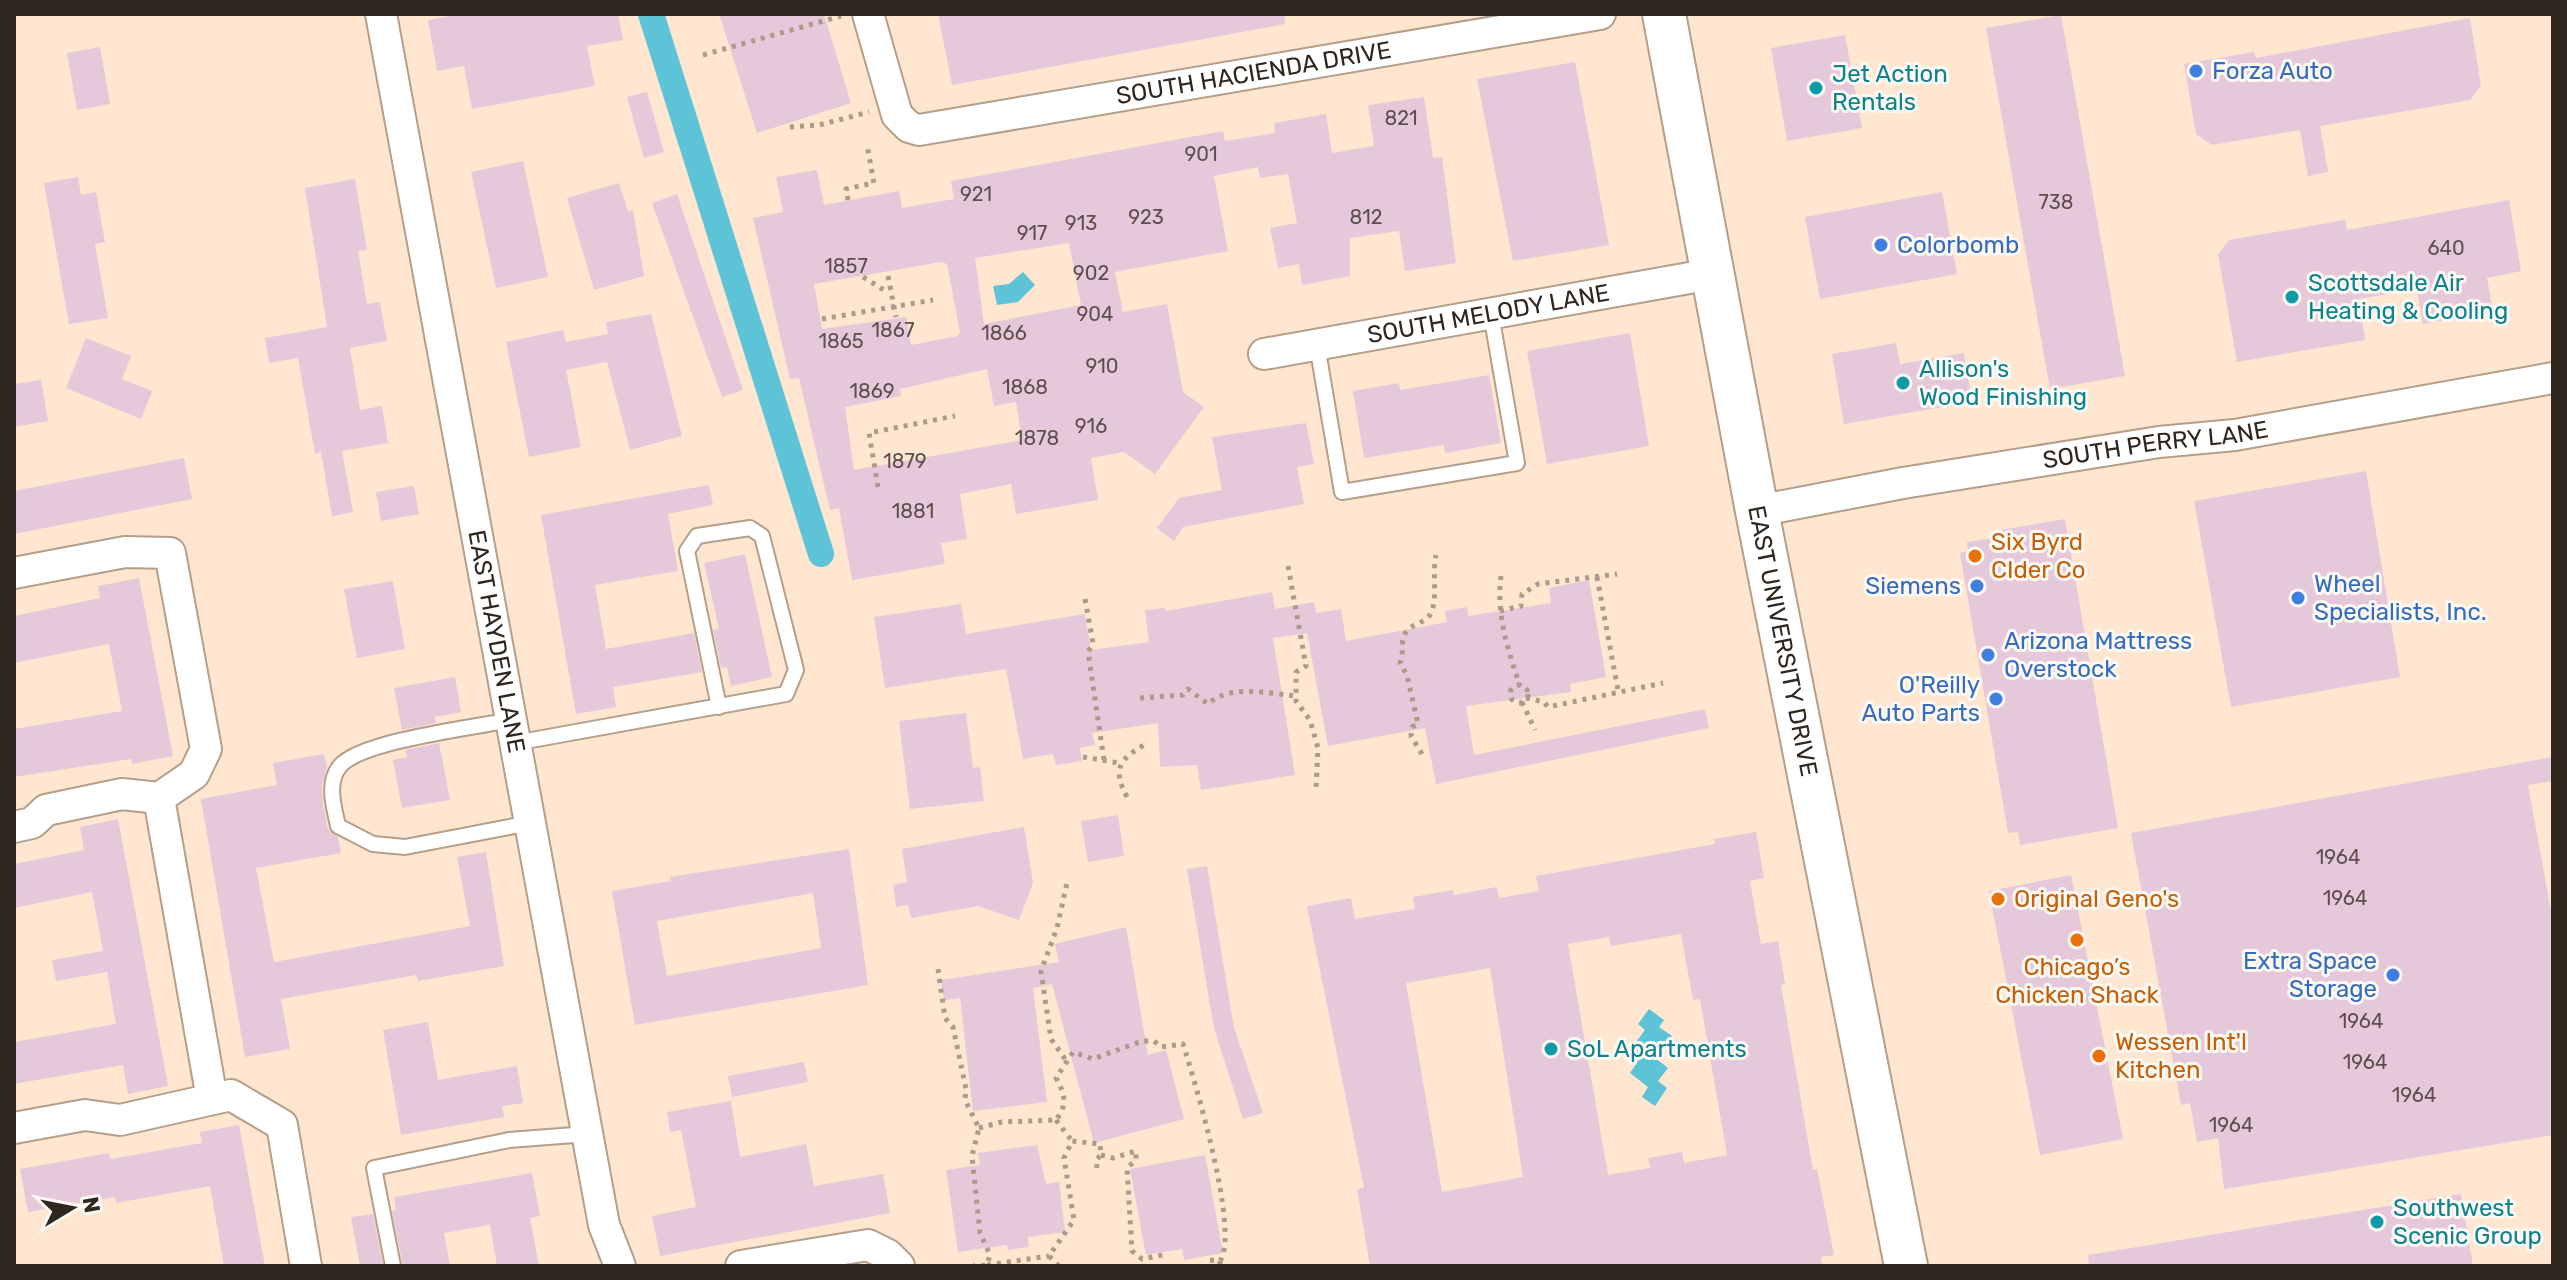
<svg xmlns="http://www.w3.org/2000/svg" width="2567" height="1280" viewBox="0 0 2567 1280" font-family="Rubik,sans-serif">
  <rect width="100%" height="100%" fill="#ffe6d1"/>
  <g fill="#5dc3d7">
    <path d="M1023,272L1035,285L1018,302L997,305L993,286L1009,284Z"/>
    <path d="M1649,1009L1664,1020L1659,1027L1672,1036L1655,1058L1668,1068L1658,1081L1667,1088L1655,1106L1642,1097L1648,1087L1630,1073L1641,1057L1631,1049L1645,1030L1638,1024Z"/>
  </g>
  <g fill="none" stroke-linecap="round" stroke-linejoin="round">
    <path stroke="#5dc3d7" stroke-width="26" d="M651,14L821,554"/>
  </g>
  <g fill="#e5c9db" fill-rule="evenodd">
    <path d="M461,14H618L623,40L587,46L595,86L472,109L464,66L437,71L428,20Z"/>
    <path d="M719,14H824L851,103L757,133Z"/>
    <path d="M938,14H1284L1285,24L952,85Z"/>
    <path d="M2061,15L2125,376L2050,389L1986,28Z"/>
    <path d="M2470,18L2481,86L2470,100L2320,126L2328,172L2308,176L2300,130L2212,145L2196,134L2184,64L2254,52L2256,58Z"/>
    <path d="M1845,35L1862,128L1787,141L1771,48Z"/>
    <path d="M100,47L110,104L77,110L67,53Z"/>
    <path d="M1575,62L1609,245L1513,261L1477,79Z"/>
    <path d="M647,92L664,152L644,158L627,97Z"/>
    <path d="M1424,97L1433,158L1442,157L1456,263L1405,271L1399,231L1350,238V276L1302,285L1299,264L1278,268L1270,228L1297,223L1288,174L1260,178L1258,167L1214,176L1228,251L1115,272L1123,312L1167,304L1183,392L1204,407L1155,474L1124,452L1091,458L1098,500L1016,514L1011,484L960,494L967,539L941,543L945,564L852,580L839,508L830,510L799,378L790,379L753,218L783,212L776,177L817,170L824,205L899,191L902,208L954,199L951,181L1223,131L1225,141L1275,133L1274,123L1326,114L1332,153L1374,146L1368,105ZM1069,243L1081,305L984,324L975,258ZM941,262L947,264L960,332L958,336L911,345L906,317L822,329L814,284ZM987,369L994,406L1016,402L1022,440L854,470L845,407L901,396L900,389Z"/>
    <path d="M523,161L548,277L496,288L471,172Z"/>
    <path d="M78,177L81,195L96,192L105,242L95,244L108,318L69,324L44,183Z"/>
    <path d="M355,179L367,250L358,251L367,304L380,302L387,341L350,348L360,410L382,406L388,443L342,451L353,512L332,516L321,452L315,454L298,358L269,363L265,338L327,327L305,188Z"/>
    <path d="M619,183L628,212L633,210L644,276L594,290L567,198Z"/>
    <path d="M1942,192L1957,274L1820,299L1805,217Z"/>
    <path d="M677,194L743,390L722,397L652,203Z"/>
    <path d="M2509,200L2521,271L2487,278L2493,312L2423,324L2417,289L2359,299L2365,340L2237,362L2218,254L2229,240L2345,220L2347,230Z"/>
    <path d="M651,314L682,436L630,450L607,362L566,370L581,447L529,457L506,342L563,330L566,342L608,334L606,322Z"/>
    <path d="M1630,333L1649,446L1547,464L1527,351Z"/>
    <path d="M86,338L131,356L122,379L152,391L141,419L66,388Z"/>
    <path d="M1896,343L1900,364L1964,353L1972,402L1844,424L1832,354Z"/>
    <path d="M1489,375L1501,443L1445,453L1444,445L1364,458L1353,391L1399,383L1400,390Z"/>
    <path d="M41,380L48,421L14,427V384Z"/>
    <path d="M1306,423L1314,464L1297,467L1304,504L1183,527L1174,541L1157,528L1179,498L1222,490L1212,437Z"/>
    <path d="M184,458L192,499L14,534V491Z"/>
    <path d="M2366,471L2400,677L2231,707L2194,501Z"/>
    <path d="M709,485L713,505L668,514L678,571L595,585L606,649L694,633L702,672L613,687L616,707L576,714L541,515Z"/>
    <path d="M414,486L419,514L381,521L376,492Z"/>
    <path d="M2065,519L2118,828L2020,845L2018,832L2008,833L1960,553L1968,551L1967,542L2001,537L2000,530Z"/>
    <path d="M745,554L772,677L731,686L727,667L721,668L713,630L719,629L704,563Z"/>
    <path d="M139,578L173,756L132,764L131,759L14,777V729L122,711L109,644L14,663V616L100,598L98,586Z"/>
    <path d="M1589,580L1606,677L1570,684L1571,692L1466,706L1474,755L1705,709L1709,728L1436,784L1425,728L1328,746L1307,633L1273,638L1295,775L1201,790L1197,765L1160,767L1158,723L1092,733L1095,745L1080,748L1082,761L1056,765L1053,754L1023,759L1006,669L885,688L874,617L961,604L966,634L1085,614L1091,650L1149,642L1145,610L1165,608L1166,611L1272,592L1275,609L1314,602L1316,613L1341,609L1346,641L1447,622L1445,611L1467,607L1468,616L1551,603L1549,588Z"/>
    <path d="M393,581L405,649L357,658L344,589Z"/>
    <path d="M455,677L461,712L435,717L436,723L402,730L394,688Z"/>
    <path d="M966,713L973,768L980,767L984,801L910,809L899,721Z"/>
    <path d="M439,743L450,800L402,808L393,760L407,757L405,750Z"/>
    <path d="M324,754L327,768L322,786L323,805L328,829L338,837L341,853L256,868L274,962L470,926L457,857L486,852L504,966L418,981L416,975L281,999L290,1049L245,1057L201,799L277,785L273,763Z"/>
    <path d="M2553,757V781L2528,785L2553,922V1135L2224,1189L2218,1138L2197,1142L2190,1103L2181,1105L2131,833Z"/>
    <path d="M1118,815L1124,856L1088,862L1081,821Z"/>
    <path d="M118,819L168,1086L128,1094L123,1065L14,1084V1042L116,1024L107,972L56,981L52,960L103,951L92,892L14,908V864L84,850L80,827Z"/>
    <path d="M1024,827L1033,883L1019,920L978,906L911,918L908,905L896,907L893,885L907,882L902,849Z"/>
    <path d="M1756,832L1764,878L1750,881L1761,944L1778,941L1785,984L1781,985L1813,1170L1817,1169L1834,1255L1821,1257L1822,1266H1370L1357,1189L1364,1188L1307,906L1351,898L1355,919L1415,909L1413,897L1453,890L1454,895L1497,887L1499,898L1539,891L1536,876L1715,844L1714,839ZM1681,934L1693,1000L1700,999L1727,1155L1684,1163L1682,1152L1648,1158L1650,1168L1608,1175L1568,944L1609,937L1611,946ZM1490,968L1523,1177L1442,1192L1406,983Z"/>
    <path d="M849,849L868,985L635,1025L612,891L671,881L670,877ZM813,893L821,948L667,976L657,921Z"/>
    <path d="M1207,866L1234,1028L1263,1113L1243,1119L1214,1028L1187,869Z"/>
    <path d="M2071,875L2123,1139L2040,1155L1989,891Z"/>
    <path d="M1126,927L1148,1055L1166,1050L1184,1119L1094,1143L1052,984L1033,988L1047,1102L973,1111L960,998L944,1000L941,980L1059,962L1055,944Z"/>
    <path d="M428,1022L438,1080L517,1066L523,1103L502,1106L504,1117L401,1135L383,1030Z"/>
    <path d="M804,1062L808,1082L732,1097L728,1076Z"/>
    <path d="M731,1101L740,1157L806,1144L814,1186L883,1174L890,1213L660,1256L652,1216L696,1207L681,1130L670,1132L667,1112Z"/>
    <path d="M239,1125L265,1266H224L210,1186L116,1203L115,1197L28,1212L20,1169L109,1153L110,1159L202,1143L200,1132Z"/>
    <path d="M1037,1145L1046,1184L1059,1182L1065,1232L1028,1237L1029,1247L1008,1250L1007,1245L958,1252L946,1170L980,1165L978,1153Z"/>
    <path d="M1205,1155L1223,1253L1184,1260L1182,1249L1146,1255L1130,1169Z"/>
    <path d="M532,1173L540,1216L530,1218L539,1266H497L490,1225L444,1233L450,1266H403L392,1211L396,1210L394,1197Z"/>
    <path d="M2461,1194L2473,1266H2089L2088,1255Z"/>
    <path d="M373,1214L383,1266H360L351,1217Z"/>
  </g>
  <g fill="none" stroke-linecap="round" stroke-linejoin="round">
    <defs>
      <g id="service">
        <path d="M1317,345L1342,492L1517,463L1491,314"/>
        <path d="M511,720C475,727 361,741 340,766C326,783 334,807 338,826L373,844L405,847L530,823"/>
        <path d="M515,743L786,694L796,670L762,536L750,528L697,536L687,551L719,707"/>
        <path d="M393,1266L374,1168L509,1140L587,1134"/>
      </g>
      <g id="minor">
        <path id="s1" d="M381,14L604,1225L620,1266"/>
        <path id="s2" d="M868,14L897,115L909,127L919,130L1600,14"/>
        <path id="s3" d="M1264,354L1712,274"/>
        <path id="s4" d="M1757,511L1903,483L2159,442L2235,435L2553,378"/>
        <path d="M14,573L125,552L170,553L206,749L194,774L159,798L212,1099"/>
        <path d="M14,827L32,823L46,810L122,794L159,798"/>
        <path d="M14,1128L85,1115L120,1120L231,1095L282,1125L306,1266"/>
        <path d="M741,1266L868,1245L888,1255L899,1266"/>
      </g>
      <g id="secondary">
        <path id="s5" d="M1664,14L1757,511L1906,1266"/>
      </g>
    </defs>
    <use href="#service" stroke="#b59e8a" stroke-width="18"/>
    <use href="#minor" stroke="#b59e8a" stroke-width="34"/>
    <use href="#secondary" stroke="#b59e8a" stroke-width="46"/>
    <g stroke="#ac9a8a" stroke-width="5" stroke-dasharray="4 6" stroke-linecap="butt">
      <path d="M703,55L841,16"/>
      <path d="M790,127L819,125L869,112"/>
      <path d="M848,200L846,189L874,183L867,145"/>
      <path d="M888,276L896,317"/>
      <path d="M863,277L884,290L890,288"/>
      <path d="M822,319L933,300"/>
      <path d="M878,487L869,433L955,416"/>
      <path d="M1288,566L1306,666L1296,672V701L1310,720L1318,748L1316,790"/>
      <path d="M1501,576C1496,615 1508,650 1520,686"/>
      <path d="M1597,577L1618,690"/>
      <path d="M1085,599L1093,643L1088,652L1104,760"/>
      <path d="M1500,611L1521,606L1522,594L1538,584L1617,574"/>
      <circle cx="1519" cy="694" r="9"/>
      <path d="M1140,698L1183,695L1188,689L1208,704C1229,684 1267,693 1295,696"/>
      <path d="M1526,698L1544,702L1548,707L1663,683"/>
      <path d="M1522,702L1535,730"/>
      <path d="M1422,754L1411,736L1412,727L1418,724L1407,675L1400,663C1405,653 1399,643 1406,632C1411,624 1426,623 1431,613C1438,598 1432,572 1436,555"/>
      <path d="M1083,757L1119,763"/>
      <path d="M1127,797C1112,769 1119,759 1146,744"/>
      <path d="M938,969L945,1018L953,1027L966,1089L965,1100L979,1128L972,1156L980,1233L990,1255L987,1265L973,1266"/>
      <path d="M1065,1059L1051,1039L1041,971L1057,928L1067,883"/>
      <path d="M1056,1120L1072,1141"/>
      <path d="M979,1128L1002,1122L1056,1120C1068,1104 1065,1094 1056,1078L1073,1052L1093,1059L1142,1041H1154L1161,1047L1183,1044C1195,1082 1240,1231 1220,1261"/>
      <path d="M1101,1155L1113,1158L1136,1151V1160L1127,1168L1132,1251L1142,1259L1163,1255"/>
      <path d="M1210,1260L1220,1261V1266"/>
      <path d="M987,1265L1049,1256"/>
      <path d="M1059,1266L1049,1256L1074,1220L1064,1158L1072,1141L1100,1144L1101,1155L1096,1160L1097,1168"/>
    </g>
    <use href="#service" stroke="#fff" stroke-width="14"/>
    <use href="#minor" stroke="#fff" stroke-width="30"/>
    <use href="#secondary" stroke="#fff" stroke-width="42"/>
  </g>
  <g fill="#3f7fe0" stroke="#fcf8f3" stroke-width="3">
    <circle cx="2196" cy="71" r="8"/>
    <circle cx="1881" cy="245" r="8"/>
    <circle cx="1977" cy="586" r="8"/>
    <circle cx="2298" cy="598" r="8"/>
    <circle cx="1988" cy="655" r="8"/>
    <circle cx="1996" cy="699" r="8"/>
    <circle cx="2393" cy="975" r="8"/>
  </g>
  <g fill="#0f9aa8" stroke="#fcf8f3" stroke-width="3">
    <circle cx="1816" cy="88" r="8"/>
    <circle cx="2292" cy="297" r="8"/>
    <circle cx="1903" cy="383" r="8"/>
    <circle cx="1551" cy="1049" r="8"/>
    <circle cx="2377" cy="1222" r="8"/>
  </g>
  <g fill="#e8710a" stroke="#fcf8f3" stroke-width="3">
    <circle cx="1975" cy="556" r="8"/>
    <circle cx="1998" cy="899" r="8"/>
    <circle cx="2077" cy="940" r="8"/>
    <circle cx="2099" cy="1056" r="8"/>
  </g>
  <g text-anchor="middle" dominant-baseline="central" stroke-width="6" stroke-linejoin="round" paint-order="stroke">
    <g font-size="20" fill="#5c4f4d">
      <text x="1401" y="118">821</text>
      <text x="1201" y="154">901</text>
      <text x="976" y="194">921</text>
      <text x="2056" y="202">738</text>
      <text x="1146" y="217">923</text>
      <text x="1366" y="217">812</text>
      <text x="1081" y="223">913</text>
      <text x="1032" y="233">917</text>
      <text x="2446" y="248">640</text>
      <text x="846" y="266">1857</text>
      <text x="1091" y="273">902</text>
      <text x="1095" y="314">904</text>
      <text x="893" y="330">1867</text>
      <text x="1004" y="333">1866</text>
      <text x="841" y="341">1865</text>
      <text x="1102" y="366">910</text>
      <text x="1025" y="387">1868</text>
      <text x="872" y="391">1869</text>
      <text x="1091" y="426">916</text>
      <text x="1037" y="438">1878</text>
      <text x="905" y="461">1879</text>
      <text x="913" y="511">1881</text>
      <text x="2338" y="857">1964</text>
      <text x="2345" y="898">1964</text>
      <text x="2361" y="1021">1964</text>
      <text x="2365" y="1062">1964</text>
      <text x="2414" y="1095">1964</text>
      <text x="2231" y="1125">1964</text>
    </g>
    <g font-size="24" fill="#366cbe" stroke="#fcf8f3" text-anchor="start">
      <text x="2212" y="71">Forza Auto</text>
      <text x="1897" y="245">Colorbomb</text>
      <text x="2314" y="584">Wheel<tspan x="2314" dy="28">Specialists, Inc.</tspan></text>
      <text x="1961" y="586" text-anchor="end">Siemens</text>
      <text x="2004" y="641">Arizona Mattress<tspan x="2004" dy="28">Overstock</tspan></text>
      <text x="1980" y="685" text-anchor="end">O'Reilly<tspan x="1980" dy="28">Auto Parts</tspan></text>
      <text x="2377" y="961" text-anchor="end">Extra Space<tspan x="2377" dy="28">Storage</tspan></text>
    </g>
    <g font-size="24" fill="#2f261e" stroke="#fcf8f3">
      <text stroke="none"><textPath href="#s2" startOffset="472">SOUTH HACIENDA DRIVE</textPath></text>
      <text stroke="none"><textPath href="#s3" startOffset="228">SOUTH MELODY LANE</textPath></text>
      <text stroke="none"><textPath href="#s4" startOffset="404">SOUTH PERRY LANE</textPath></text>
      <text stroke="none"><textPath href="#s1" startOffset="638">EAST HAYDEN LANE</textPath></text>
      <text stroke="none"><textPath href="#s5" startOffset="638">EAST UNIVERSITY DRIVE</textPath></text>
    </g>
    <g font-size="24" fill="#0d838f" stroke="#fcf8f3" text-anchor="start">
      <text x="1832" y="74">Jet Action<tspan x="1832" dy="28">Rentals</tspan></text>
      <text x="2308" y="283">Scottsdale Air<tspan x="2308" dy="28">Heating &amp; Cooling</tspan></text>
      <text x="1919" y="369">Allison's<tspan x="1919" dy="28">Wood Finishing</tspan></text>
      <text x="1567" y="1049">SoL Apartments</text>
      <text x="2393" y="1208">Southwest<tspan x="2393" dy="28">Scenic Group</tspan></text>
    </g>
    <g font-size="24" fill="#c56008" stroke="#fcf8f3" text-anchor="start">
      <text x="1991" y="542">Six Byrd<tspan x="1991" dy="28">CIder Co</tspan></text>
      <text x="2014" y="899">Original Geno's</text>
      <text x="2077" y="967" text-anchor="middle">Chicago’s<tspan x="2077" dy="28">Chicken Shack</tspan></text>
      <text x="2115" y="1042">Wessen Int'l<tspan x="2115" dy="28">Kitchen</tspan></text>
    </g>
  </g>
  <rect width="2567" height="1280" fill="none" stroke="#2f261e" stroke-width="32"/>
  <g transform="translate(72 1208) rotate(80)" stroke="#fcf8f3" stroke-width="6" paint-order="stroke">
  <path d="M0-6L14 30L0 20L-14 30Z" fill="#2f261e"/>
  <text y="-12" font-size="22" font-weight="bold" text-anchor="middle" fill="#2f261e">N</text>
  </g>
</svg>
